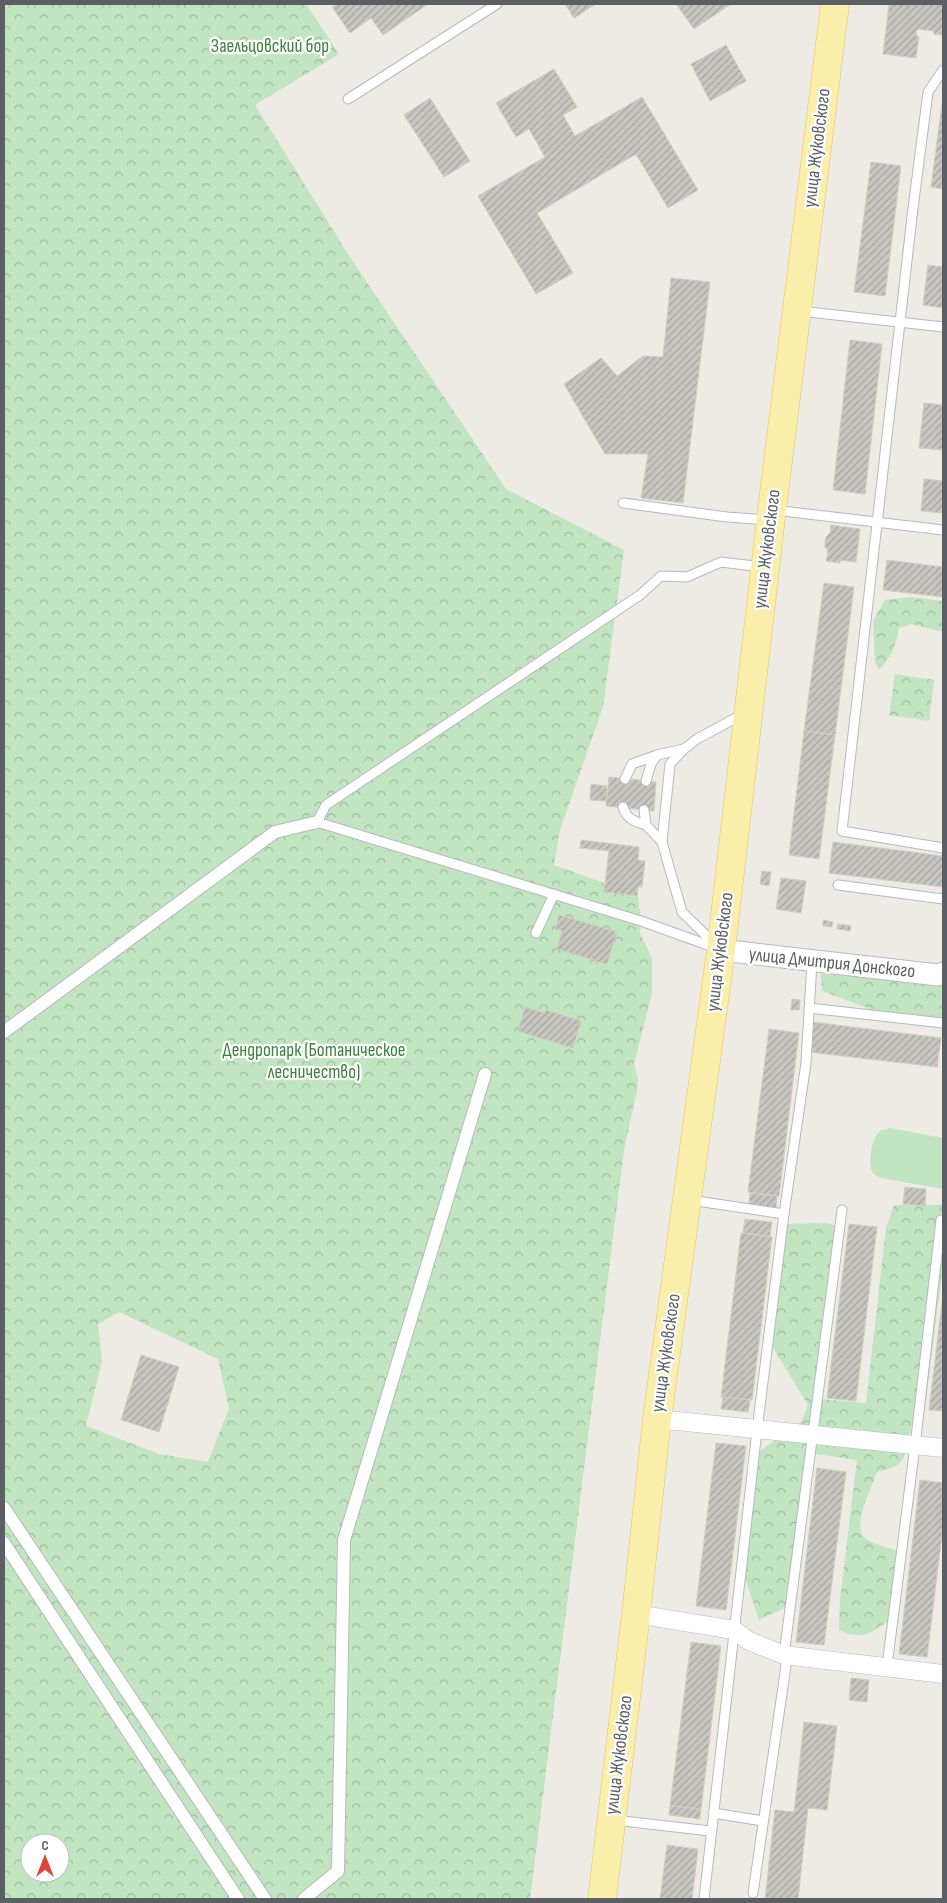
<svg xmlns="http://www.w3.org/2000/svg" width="947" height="1903" viewBox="0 0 947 1903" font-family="'Sofia Sans Condensed',sans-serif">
  <defs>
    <pattern id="forest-crowns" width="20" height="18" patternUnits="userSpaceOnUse" patternTransform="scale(1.25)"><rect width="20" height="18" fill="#c1e4c1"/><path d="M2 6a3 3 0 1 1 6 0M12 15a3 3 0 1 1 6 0" fill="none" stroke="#a0bca0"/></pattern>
    <pattern id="building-hatch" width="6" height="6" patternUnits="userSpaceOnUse" patternTransform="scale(1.25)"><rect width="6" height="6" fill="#c8c6c0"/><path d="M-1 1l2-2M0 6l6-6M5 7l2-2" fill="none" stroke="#a5a4a0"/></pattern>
  </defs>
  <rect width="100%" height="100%" fill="#edebe3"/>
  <path fill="#c1e4c1" d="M890,1128L943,1138V1189L881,1178C877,1176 874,1175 872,1171C868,1162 872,1138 879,1132C882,1129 886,1129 890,1128Z"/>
  <g fill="url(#forest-crowns)" fill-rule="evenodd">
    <path d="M4,4H306L339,54L255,105L348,254L506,489L624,550L603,707L560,830L554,865L638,895L641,921L640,933L652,958V993L634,1064L638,1079L637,1091L624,1150L530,1899H4ZM119,1312L218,1359L229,1408L208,1462L159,1454L86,1426L102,1361L98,1324ZM30,1843H60V1873H30Z"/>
    <path d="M910,597L943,601V632L911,624L899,628C897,644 890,659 879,670L875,662L873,621L885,600Z"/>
    <path d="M895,674L934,680L929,721L889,715Z"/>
    <path d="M821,974L943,978V1025L881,1013L822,991Z"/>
    <path d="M894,1205H943V1265L925,1407L911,1427L904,1457L899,1464L892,1468L877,1472C872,1487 851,1527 865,1538C871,1544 890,1548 897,1551L893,1617C875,1631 862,1642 839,1630L840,1599L857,1460L810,1453L789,1606L759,1620L744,1575L760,1451L802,1421L808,1405L772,1346L786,1224L827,1223L839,1227L818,1399L866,1403L886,1228Z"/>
  </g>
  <g fill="url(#building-hatch)" stroke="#d1cdc2">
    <path d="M337,4H428L383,35L371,18L350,33L332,7Z"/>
    <path d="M565,4H596L574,18Z"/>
    <path d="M676,4H731L694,29Z"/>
    <path d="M889,4H943V35L934,34V31L917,29L916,36H919L916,58L883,54Z"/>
    <path d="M726,45L746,81L710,101L691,64Z"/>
    <path d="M554,69L577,107L563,115L575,136L642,97L698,190L668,208L636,154L537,213L573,273L536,294L478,196L545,157L529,129L516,137L496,103Z"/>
    <path d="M430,98L470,161L444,177L404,115Z"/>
    <path d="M942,104L943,105V189L931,187Z"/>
    <path d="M871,162L901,166L885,296L854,292Z"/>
    <path d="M928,265L943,267V308L923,305Z"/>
    <path d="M671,278L710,282L683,503L641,498L648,454H605L564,384L601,358L617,376L643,356L663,357Z"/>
    <path d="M850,340L882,344L865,494L833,490Z"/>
    <path d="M924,403L943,405V450L919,448Z"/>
    <path d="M924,479L943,481V513L921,511Z"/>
    <path d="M831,525L860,529L856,562L841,560L840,563L826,561L828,551L825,547V542L826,537L830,533Z"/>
    <path d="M887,560L943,567V597L883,590Z"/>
    <path d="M824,583L854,587L835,735L804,731Z"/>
    <path d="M804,731L835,735L819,859L789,855Z"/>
    <path d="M609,777L656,782L654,811L606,806Z"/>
    <path d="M591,784L607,786L606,801L590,800Z"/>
    <path d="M581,840L639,847L638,860L645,861L642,887H638L637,896L604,892L609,851L580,848Z"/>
    <path d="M833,842L943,856V887L829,873Z"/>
    <path d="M762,871L771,872L769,886L760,884Z"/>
    <path d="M781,878L806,881L801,913L776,909Z"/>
    <path d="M559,915L617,932L607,964L557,949L562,931L555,929Z"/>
    <path d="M823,920L833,922L832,927L823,926Z"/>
    <path d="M838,924L851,926L850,931L837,929Z"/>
    <path d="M792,999L800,1000L799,1010H791Z"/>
    <path d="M525,1007L545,1013L546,1010L581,1021L573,1048L518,1031Z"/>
    <path d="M812,1022L941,1038L937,1067L809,1052Z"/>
    <path d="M769,1029L799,1033L779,1196L748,1192Z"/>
    <path d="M905,1187L926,1189L925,1206L903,1204Z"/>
    <path d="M750,1193L777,1196L776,1208L749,1205Z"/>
    <path d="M745,1219L772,1222L770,1236L743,1233Z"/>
    <path d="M849,1224L877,1227L856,1401L827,1398Z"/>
    <path d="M741,1233L772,1237L752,1400L721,1397Z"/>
    <path d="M943,1294V1411L929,1410Z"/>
    <path d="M141,1355L179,1367L159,1432L121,1420Z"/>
    <path d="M723,1397L750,1400L748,1412L721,1409Z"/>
    <path d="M716,1443L746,1446L726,1610L696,1606Z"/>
    <path d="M817,1468L846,1472L824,1645L796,1642Z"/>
    <path d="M920,1480L943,1483V1526L927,1657L899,1654Z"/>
    <path d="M691,1642L721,1646L701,1809L670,1806Z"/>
    <path d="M851,1678L869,1680L867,1702L849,1700Z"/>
    <path d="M804,1722L837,1726L827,1810L808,1808L798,1899H765L775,1810L794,1812Z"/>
    <path d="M670,1806L701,1809L700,1819L669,1815Z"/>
    <path d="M667,1845L698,1849L692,1899H660Z"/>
  </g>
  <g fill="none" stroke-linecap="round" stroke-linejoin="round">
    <defs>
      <g id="service">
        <path d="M943,70L928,92L913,208L842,831L943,848"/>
        <path d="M348,99L497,4"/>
        <path d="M800,311L943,327"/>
        <path d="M623,503L727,517L769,520"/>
        <path d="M774,510L943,530"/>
        <path d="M625,779L632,764L657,755"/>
        <path d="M646,781L651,764L657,755L684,749"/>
        <path d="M623,807C626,819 636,822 646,825"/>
        <path d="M644,810L646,825L662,842"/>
        <path d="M838,885L943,899"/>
        <path d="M536,933L554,894"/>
        <path d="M717,946L682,912L662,842L670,764L684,749L697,739L743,714"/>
        <path d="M719,949L641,921L317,822L326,805L640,595L661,576L687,577L721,562L762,567"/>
        <path d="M809,1008L943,1023"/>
        <path d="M690,1200L784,1214"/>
        <path d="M887,1666L915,1446L941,1220"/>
        <path d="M713,1813L763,1821"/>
        <path d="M614,1820L710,1831"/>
        <path d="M753,1893L786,1666L784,1655L842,1210"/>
        <path d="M704,1899L757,1430L784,1214L806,1063L812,962"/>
      </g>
      <g id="pedestrian">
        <path d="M4,1032L275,832L317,822"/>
        <path d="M4,1508L265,1899"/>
        <path d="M4,1543L238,1899"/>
        <path d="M304,1899L338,1871L344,1540L485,1074"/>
      </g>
      <g id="minor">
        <path d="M657,1419L943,1448"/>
        <path d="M636,1614L734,1630L749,1641L784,1655L943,1674"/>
      </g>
      <path id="tertiary" d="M721,950L938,975L943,973"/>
      <path id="primary" d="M602,1899L636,1614L657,1419L721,950L772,509L835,4"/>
    </defs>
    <use href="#service" stroke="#b6b9bd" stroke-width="11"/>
    <use href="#pedestrian" stroke="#b6b9bd" stroke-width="14"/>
    <use href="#minor" stroke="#b6b9bd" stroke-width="19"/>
    <use href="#tertiary" stroke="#b6b9bd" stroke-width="23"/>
    <use href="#primary" stroke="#e9c460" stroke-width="29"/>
    <use href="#service" stroke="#fff" stroke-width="9"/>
    <use href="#pedestrian" stroke="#fff" stroke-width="12"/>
    <use href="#minor" stroke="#fff" stroke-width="18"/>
    <use href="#tertiary" stroke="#fff" stroke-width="21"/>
    <use href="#primary" stroke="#faeeab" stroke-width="28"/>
  </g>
  <g text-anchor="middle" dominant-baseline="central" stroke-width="4.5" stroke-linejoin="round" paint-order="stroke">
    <g font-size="19" fill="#3a843e" stroke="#fff">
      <text x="270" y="46">Заельцовский бор</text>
      <text x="314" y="1050">Дендропарк (Ботаническое<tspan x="314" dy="22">лесничество)</tspan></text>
    </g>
    <g font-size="19" fill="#5b5f63" stroke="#fff">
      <text transform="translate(817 148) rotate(-83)">улица Жуковского</text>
      <text transform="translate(767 549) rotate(-83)">улица Жуковского</text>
      <text transform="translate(720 952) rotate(-83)">улица Жуковского</text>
      <text transform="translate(832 963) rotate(6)">улица Дмитрия Донского</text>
      <text transform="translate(666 1353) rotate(-82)">улица Жуковского</text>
      <text transform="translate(619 1755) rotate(-83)">улица Жуковского</text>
    </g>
  </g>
  <rect width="947" height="1903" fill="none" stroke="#5b5f63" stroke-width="10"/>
  <g transform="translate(45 1858)"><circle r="24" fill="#ffffff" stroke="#bdbfc1"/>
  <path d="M0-4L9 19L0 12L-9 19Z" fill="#df4537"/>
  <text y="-8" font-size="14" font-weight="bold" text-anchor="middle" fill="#5b5f63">С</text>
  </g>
</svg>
